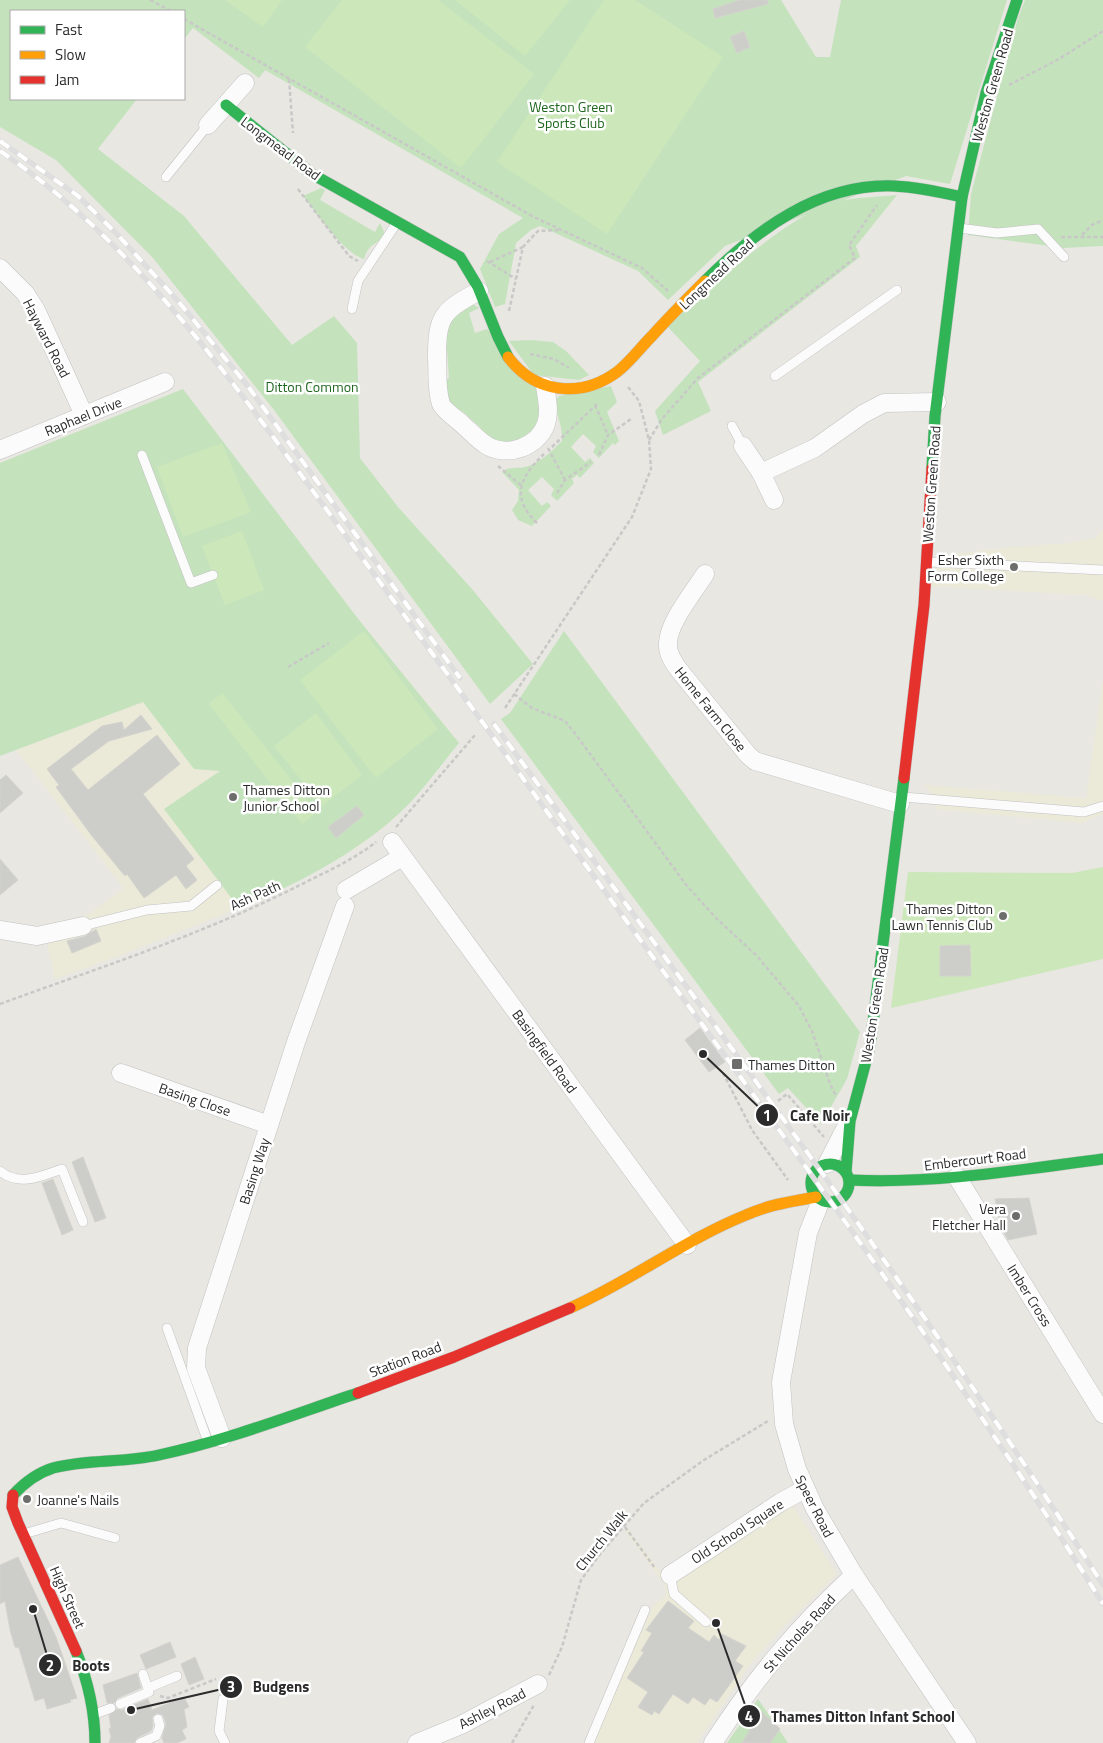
<svg xmlns="http://www.w3.org/2000/svg" width="1103" height="1743" viewBox="0 0 1103 1743" font-family="'Titillium Web',sans-serif">
  <rect width="100%" height="100%" fill="#e8e7e2"/>
  <g fill="#ebe9d8">
    <path d="M1103,529V601L1084,595L924,586L926,558L1001,548L1070,543L1096,538Z"/>
    <path d="M359,620L459,743L396,817L360,846L264,898L124,954L55,979L43,925L87,915L124,888L16,750Z"/>
    <path d="M1103,679V814L1081,823L935,809L937,795L932,794L924,785L1086,798Z"/>
    <path d="M791,1503L837,1574L784,1626L748,1667L697,1743H592L654,1604L665,1597L666,1591L664,1584L626,1532L628,1529L668,1581Z"/>
  </g>
  <g fill="#c4e3bd">
    <path d="M0,0H781L816,57H830L841,0H1007L950,184L906,176L725,246L668,300L638,271L540,226L531,230L516,243L505,304L495,307L480,269L499,234L523,218L265,70L259,78L193,28L184,39V11H11V99H137L98,149L184,216L292,345L334,316L357,343L360,458L398,507L472,589L533,664L490,704L274,410L153,258L56,160L0,127Z"/>
    <path d="M1025,0H1103V246L1064,248L968,235L971,194L1018,18Z"/>
    <path d="M321,188L325,190L320,200L375,232L380,223L385,234C377,246 369,242 364,259C343,253 317,213 303,196Z"/>
    <path d="M897,195L856,246L860,257L698,382L711,411L663,435L655,411L700,361L667,326C709,291 785,215 836,202C856,197 878,197 897,195Z"/>
    <path d="M473,304L479,308L469,313L475,333L487,329L543,395C539,430 543,433 508,446L481,436V428L462,411L454,410L450,405L442,381L449,378L447,350L443,349L447,320Z"/>
    <path d="M531,340L553,342L566,351L589,375L579,380L534,375L509,341Z"/>
    <path d="M611,386L617,402L607,412L619,441L615,445L613,443L599,458L593,452L596,446L583,434L571,447L585,462L590,458L594,463L580,478L577,475L572,479L574,483L557,501L551,495L554,489L542,477L528,490L542,506L547,502L551,506L532,526L518,520L512,510L518,501L519,490L502,472C509,466 517,469 525,467C540,463 551,452 562,441C563,425 556,416 555,401L559,396Z"/>
    <path d="M183,389L359,620L459,743C440,766 417,799 394,818C351,856 292,887 239,908L164,809L220,771L194,769L143,702L0,756V463Z"/>
    <path d="M564,631L860,1032L847,1079L821,1124L788,1088L779,1094L501,719L510,713Z"/>
    <path d="M758,1699L788,1743H727Z"/>
  </g>
  <g fill="#cce7ba">
    <path d="M225,0H282L263,27Z"/>
    <path d="M342,0H438L534,74L461,168L305,47Z"/>
    <path d="M455,0H570L525,56Z"/>
    <path d="M604,0H635L723,57L607,234L497,162Z"/>
    <path d="M222,443L251,512L183,537L157,467Z"/>
    <path d="M242,531L264,590L225,605L202,546Z"/>
    <path d="M364,631L438,729L376,778L300,680Z"/>
    <path d="M222,693L317,812L302,824L209,704Z"/>
    <path d="M316,713L362,775L322,806L274,746Z"/>
    <path d="M1103,867V959L891,1008L908,872L1072,873Z"/>
  </g>
  <g fill="#cdcdc9" stroke="#d4d3ce">
    <path d="M740,0H768V4L715,18L713,9Z"/>
    <path d="M744,31L750,47L737,53L730,37Z"/>
    <path d="M141,715L152,729L109,741L71,769L88,790L157,735L180,764L143,794L194,859L186,866L197,880L186,889L176,875L144,898L127,874L125,876L92,836L56,787L59,785L47,769L102,726L122,722L124,730Z"/>
    <path d="M6,775L23,793L0,813V780Z"/>
    <path d="M357,806L364,815L336,838L328,827Z"/>
    <path d="M0,859L18,880L0,895Z"/>
    <path d="M96,929L101,941L72,953L67,941L86,936Z"/>
    <path d="M970,945L971,976H940V946Z"/>
    <path d="M700,1028L725,1062L709,1072L685,1040Z"/>
    <path d="M83,1157L106,1218L95,1222L72,1162Z"/>
    <path d="M53,1179L73,1230L62,1235L42,1183Z"/>
    <path d="M1029,1198L1037,1234L1008,1240L1001,1227L995,1199Z"/>
    <path d="M18,1557L56,1637L76,1695L77,1698L70,1700L71,1702L47,1709L44,1698L35,1701L19,1648L15,1647L10,1630L5,1601L0,1604V1565Z"/>
    <path d="M668,1601L694,1621L688,1628L709,1642L714,1635L719,1640L722,1634L746,1646L735,1661L743,1666L717,1702L710,1698L705,1705L693,1697L688,1704L673,1694L659,1714L654,1711L652,1715L638,1707L648,1692L627,1678L644,1652L641,1651L652,1633L646,1630Z"/>
    <path d="M170,1642L176,1657L146,1669L140,1655Z"/>
    <path d="M195,1657L204,1679L189,1685L181,1664Z"/>
    <path d="M137,1673L141,1688L118,1698L114,1703H107L103,1685Z"/>
    <path d="M184,1697L189,1707L184,1709L187,1727L182,1730L186,1739L177,1743H164L162,1738L166,1724L163,1715L157,1713L152,1717L153,1726L151,1731L137,1738L134,1743H109L111,1737L109,1729L111,1728L109,1715L117,1709L122,1710L148,1699L152,1710Z"/>
    <path d="M761,1711L780,1729L770,1743H742Z"/>
  </g>
  <g fill="none" stroke-linecap="round" stroke-linejoin="round">
    <defs>
      <g id="lane">
        <path d="M166,177L208,125"/>
        <path d="M959,228L997,233L1038,229L1064,257"/>
        <path d="M352,309L358,281L396,224"/>
        <path d="M775,376L897,290"/>
        <path d="M732,426L743,446"/>
        <path d="M142,455L191,583L213,575"/>
        <path d="M929,562L1103,570"/>
        <path d="M903,797L1084,812L1103,806"/>
        <path d="M83,926L147,910L191,906L217,885"/>
        <path d="M0,1171C19,1187 42,1176 62,1169L83,1222"/>
        <path d="M167,1328L208,1442"/>
        <path d="M24,1534L61,1523L115,1538"/>
        <path d="M670,1575L674,1594L706,1622"/>
        <path d="M148,1688L177,1676"/>
        <path d="M223,1699L219,1731L225,1743"/>
        <path d="M120,1704L149,1692L143,1674"/>
        <path d="M95,1714L111,1708"/>
        <path d="M140,1743L156,1736L160,1726L158,1719"/>
        <path d="M589,1743L645,1610"/>
      </g>
      <g id="street">
        <path d="M208,125L245,83"/>
        <path d="M0,268L25,293L36,310L84,415"/>
        <path d="M479,291C442,311 437,316 437,358C438,373 436,389 441,404C444,411 457,419 463,425C470,431 478,440 486,445C507,458 538,447 546,424C550,412 547,399 545,386"/>
        <path d="M743,446L761,473L774,500"/>
        <path d="M0,450L165,382"/>
        <path d="M761,473L815,448L863,414L884,403L937,402"/>
        <path d="M705,574C694,592 666,625 668,646C668,655 674,663 679,670L748,755L755,761L900,804"/>
        <path d="M392,842L687,1245"/>
        <path d="M346,890L402,857"/>
        <path d="M0,930L37,936L83,926"/>
        <path d="M121,1073L269,1125"/>
        <path d="M827,1164L845,1129"/>
        <path d="M957,1177L1103,1414"/>
        <path d="M821,1200L808,1233L781,1382L784,1424L797,1469L815,1509L854,1575L967,1743"/>
        <path d="M222,1438L196,1368L197,1348L296,1042L345,906"/>
        <path d="M670,1575L781,1502L805,1489"/>
        <path d="M417,1743L461,1725L538,1684"/>
        <path d="M713,1743C755,1678 797,1628 854,1575"/>
      </g>
      <g id="fast">
        <path d="M226,105L312,174L460,257L478,287L498,337L508,357"/>
        <path d="M705,281C756,230 819,183 894,186C917,187 940,192 962,197"/>
        <path d="M932,468L935,416L962,197L986,93L1017,0"/>
        <circle cx="830" cy="1183" r="19"/>
        <path d="M846,1172L850,1121L870,1046L904,778"/>
        <path d="M850,1180C935,1184 1019,1170 1103,1159"/>
        <path d="M13,1495C25,1482 37,1473 53,1468C87,1459 124,1463 159,1455C226,1441 292,1415 358,1393"/>
        <path d="M76,1651C88,1681 95,1711 95,1743"/>
      </g>
      <g id="slow">
        <path d="M508,357C535,393 580,399 617,372C630,362 640,348 652,336C669,317 687,299 705,281"/>
        <path d="M570,1308C631,1281 684,1240 746,1215C771,1204 790,1202 816,1197"/>
      </g>
      <g id="jam">
        <path d="M904,778L924,605L932,468"/>
        <path d="M358,1393L454,1357L570,1308"/>
        <path d="M13,1495L12,1507L18,1523L76,1651"/>
      </g>
    </defs>
    <use href="#lane" stroke="#c2c2c2" stroke-width="10"/>
    <use href="#street" stroke="#c2c2c2" stroke-width="19"/>
    <use href="#fast" stroke="#c2c2c2" stroke-width="12"/>
    <use href="#slow" stroke="#c2c2c2" stroke-width="12"/>
    <use href="#jam" stroke="#c2c2c2" stroke-width="12"/>
    <g stroke="#c8c8c7" stroke-width="2.5" stroke-dasharray="4 2.5" stroke-linecap="butt">
      <path d="M150,0L171,11"/>
      <path d="M184,19L532,216L642,268L668,291"/>
      <path d="M289,79L293,133"/>
      <path d="M1009,85L1059,59L1103,31"/>
      <path d="M298,189L349,256L358,261"/>
      <path d="M1082,235L1092,225L1103,220"/>
      <path d="M1061,237H1103"/>
      <path d="M487,261L516,279"/>
      <path d="M490,262L523,247"/>
      <path d="M509,311L523,247L538,231L560,230"/>
      <path d="M530,354L554,359L569,368"/>
      <path d="M595,405L608,435"/>
      <path d="M649,440L662,419L698,378L855,258L849,245L877,205"/>
      <path d="M552,447L597,404"/>
      <path d="M548,448L565,480"/>
      <path d="M599,455L608,435L631,419"/>
      <path d="M498,466L522,486"/>
      <path d="M557,493L565,480L591,462"/>
      <path d="M537,523C510,497 520,477 544,454"/>
      <path d="M288,667L329,643"/>
      <path d="M514,694L532,708L565,721L574,732L687,886L717,919L756,955L799,1006L812,1031L830,1084L836,1096"/>
      <path d="M505,708L632,517L651,469L649,440L639,401L628,387"/>
      <path d="M396,827L475,735"/>
      <path d="M0,1004C101,967 204,934 300,885C326,872 353,860 376,842"/>
      <path d="M723,1073L752,1130L788,1180"/>
      <path d="M778,1101L787,1094L824,1137"/>
      <path d="M625,1527L655,1568"/>
      <path d="M549,1675L562,1647L581,1580L601,1553L644,1503L704,1460L768,1421"/>
      <path d="M160,1696L168,1698L216,1679"/>
      <path d="M512,1743L534,1705"/>
    </g>
    <use href="#lane" stroke="#fcfbfb" stroke-width="9"/>
    <use href="#street" stroke="#fcfbfb" stroke-width="18"/>
    <use href="#fast" stroke="#30b455" stroke-width="11"/>
    <use href="#slow" stroke="#ff9f0a" stroke-width="11"/>
    <use href="#jam" stroke="#e5322d" stroke-width="11"/>
    <defs>
      <g id="rail">
        <path d="M0,141L78,196L116,233L178,301L247,385L460,678"/>
        <path d="M0,151C133,241 227,374 321,502C390,596 459,689 527,784C722,1055 926,1320 1103,1604"/>
        <path d="M494,724C701,1008 914,1288 1103,1585"/>
      </g>
    </defs>
    <use href="#rail" stroke="#dededf" stroke-width="5.5"/>
    <use href="#rail" stroke="#fff" stroke-width="4" stroke-dasharray="11" stroke-linecap="butt"/>
  </g>
  <g fill="#6d6d6b" stroke="#fff" stroke-width="2">
    <circle cx="1014" cy="567" r="5"/>
    <circle cx="233" cy="797" r="5"/>
    <circle cx="1003" cy="916" r="5"/>
    <rect x="731" y="1058" width="12" height="12" rx="2.5"/>
    <circle cx="1016" cy="1216" r="5"/>
    <circle cx="27" cy="1499" r="5"/>
  </g>
  <g text-anchor="middle" dominant-baseline="central" stroke-width="5" stroke-linejoin="round" paint-order="stroke">
    <g font-size="14" fill="#2b2b2b" stroke="#fff">
      <text transform="translate(992 85) rotate(-74)">Weston Green Road</text>
      <text transform="translate(281 148) rotate(37)">Longmead Road</text>
      <text transform="translate(716 274) rotate(-43)">Longmead Road</text>
      <text transform="translate(47 338) rotate(63)">Hayward Road</text>
      <text transform="translate(83 416) rotate(-22)">Raphael Drive</text>
      <text transform="translate(931 484) rotate(-86)">Weston Green Road</text>
      <text transform="translate(711 709) rotate(51)">Home Farm Close</text>
      <text transform="translate(255 895) rotate(-24)">Ash Path</text>
      <text transform="translate(874 1005) rotate(-81)">Weston Green Road</text>
      <text transform="translate(545 1051) rotate(54)">Basingfield Road</text>
      <text transform="translate(195 1099) rotate(19)">Basing Close</text>
      <text transform="translate(975 1159) rotate(-7)">Embercourt Road</text>
      <text transform="translate(254 1171) rotate(-72)">Basing Way</text>
      <text transform="translate(1030 1295) rotate(58)">Imber Cross</text>
      <text transform="translate(405 1359) rotate(-21)">Station Road</text>
      <text transform="translate(815 1506) rotate(63)">Speer Road</text>
      <text transform="translate(737 1531) rotate(-33)">Old School Square</text>
      <text transform="translate(601 1540) rotate(-51)">Church Walk</text>
      <text transform="translate(68 1597) rotate(66)">High Street</text>
      <text transform="translate(799 1633) rotate(-48)">St Nicholas Road</text>
      <text transform="translate(492 1708) rotate(-27)">Ashley Road</text>
    </g>
    <g font-size="14" fill="#1e661e" stroke="#fff">
      <text x="571" y="106">Weston Green<tspan x="571" dy="16">Sports Club</tspan></text>
      <text x="312" y="386">Ditton Common</text>
    </g>
    <g font-size="14" fill="#2b2b2b" stroke="#fff" text-anchor="end">
      <text x="1004" y="559">Esher Sixth<tspan x="1004" dy="16">Form College</tspan></text>
      <text x="243" y="789" text-anchor="start">Thames Ditton<tspan x="243" dy="16">Junior School</tspan></text>
      <text x="993" y="908">Thames Ditton<tspan x="993" dy="16">Lawn Tennis Club</tspan></text>
      <text x="748" y="1064" text-anchor="start">Thames Ditton</text>
      <text x="1006" y="1208">Vera<tspan x="1006" dy="16">Fletcher Hall</tspan></text>
      <text x="37" y="1499" text-anchor="start">Joanne's Nails</text>
    </g>
  </g>
  <path fill="none" stroke="#2b2b2b" stroke-width="2" d="M703 1054L767 1115M33 1609L50 1665M131 1710L231 1687M716 1623L749 1716"/>
  <g fill="#2b2b2b" stroke="#fff" stroke-width="2">
    <circle cx="703" cy="1054" r="5"/>
    <circle cx="33" cy="1609" r="5"/>
    <circle cx="131" cy="1710" r="5"/>
    <circle cx="716" cy="1623" r="5"/>
    <circle cx="767" cy="1115" r="12"/>
    <circle cx="50" cy="1665" r="12"/>
    <circle cx="231" cy="1687" r="12"/>
    <circle cx="749" cy="1716" r="12"/>
  </g>
  <g font-size="15" text-anchor="middle" font-weight="bold" fill="#fff">
    <text x="767" y="1121">1</text>
    <text x="50" y="1671">2</text>
    <text x="231" y="1692">3</text>
    <text x="749" y="1722">4</text>
  </g>
  <g font-size="15" text-anchor="middle" font-weight="bold" fill="#2b2b2b" stroke="#fff" stroke-width="5" stroke-linejoin="round" paint-order="stroke">
    <text x="820" y="1121">Cafe Noir</text>
    <text x="91" y="1671">Boots</text>
    <text x="281" y="1692">Budgens</text>
    <text x="863" y="1722">Thames Ditton Infant School</text>
  </g>
  <rect x="10" y="10" width="175" height="90" fill="#ffffff" stroke="#aaaaaa"/>
  <rect x="20" y="26" width="25" height="8" fill="#30b455" stroke="#aaaaaa"/>
  <text x="55" y="35" font-size="15" fill="#2b2b2b">Fast</text>
  <rect x="20" y="51" width="25" height="8" fill="#ff9f0a" stroke="#aaaaaa"/>
  <text x="55" y="60" font-size="15" fill="#2b2b2b">Slow</text>
  <rect x="20" y="76" width="25" height="8" fill="#e5322d" stroke="#aaaaaa"/>
  <text x="55" y="85" font-size="15" fill="#2b2b2b">Jam</text>
</svg>
